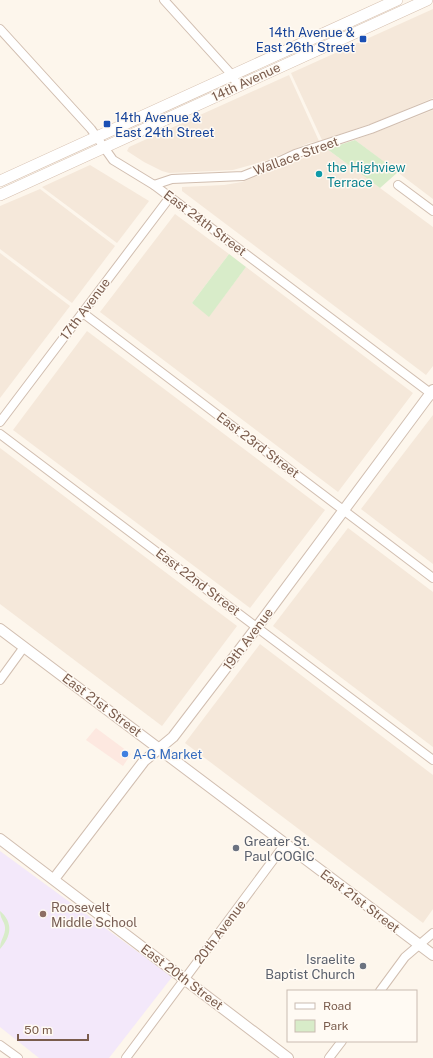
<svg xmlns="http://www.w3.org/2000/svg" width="433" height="1058" viewBox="0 0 433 1058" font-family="'Public Sans',sans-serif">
  <rect width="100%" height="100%" fill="#fdf6ec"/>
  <g fill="#f5e8da">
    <path d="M433,9V98L376,122L322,140L291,73Z"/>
    <path d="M289,75L319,141L309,143L268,160L251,165L233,170L212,171L169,173L162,171L144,162L127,151L129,147Z"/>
    <path d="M433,110V199L355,140L403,122Z"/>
    <path d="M327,149L433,227V366L426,375L182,191V187L224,185L242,182Z"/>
    <path d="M90,165L149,201L117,243L42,187Z"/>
    <path d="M40,189L115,246L72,303L0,249V206Z"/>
    <path d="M175,214L229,254L192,303L209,316L246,267L413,393L338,492L100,312Z"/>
    <path d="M0,253L70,306L0,398Z"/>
    <path d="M87,331L325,510L250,608L13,430Z"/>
    <path d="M433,415V564L361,509Z"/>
    <path d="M0,448L237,626L162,726L0,604Z"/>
    <path d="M348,528L433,592V747L273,626Z"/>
    <path d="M260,644L433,775V909L423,923L185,743Z"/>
  </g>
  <path fill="#fde8e0" d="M96,728L131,754L123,766L86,740Z"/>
  <path fill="#f3e8fa" d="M0,851L172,977L109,1058H39L0,1027Z"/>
  <g fill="#d8ecc9">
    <path d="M355,140L398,172L380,188L327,149Z"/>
    <path d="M229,254L246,267L209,317L192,303Z"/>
    <path d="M0,911C14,923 11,937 0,949C0,940 4,938 5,930C6,922 0,920 0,911Z"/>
  </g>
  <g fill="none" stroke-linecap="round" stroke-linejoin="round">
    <defs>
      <g id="minor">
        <path d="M164,0L232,75L238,86"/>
        <path d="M0,29L91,129L113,160L154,185L433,395"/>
        <path d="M154,185L172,179L243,176L280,161L295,154L371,129L433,104"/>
        <path d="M398,185L433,211"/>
        <path d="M83,313L433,578"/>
        <path d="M0,422L170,197"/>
        <path d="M0,434L433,760"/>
        <path d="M0,680L24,647"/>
        <path d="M380,991L405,957L433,933"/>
        <path d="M0,1045L18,1058"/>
        <path d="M126,1058L285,844"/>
        <path d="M329,1058L342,1041"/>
      </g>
      <g id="tertiary">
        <path d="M0,629L433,955"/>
        <path d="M0,839L288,1058"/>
        <path d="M54,879L144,761L173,737L257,627L433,390"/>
      </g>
      <g id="secondary">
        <path d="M0,181L397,0"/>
        <path d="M0,195L427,0"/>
      </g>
    </defs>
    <use href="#minor" stroke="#d1beb0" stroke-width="10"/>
    <use href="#tertiary" stroke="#d1beb0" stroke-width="12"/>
    <use href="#secondary" stroke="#d6c0b0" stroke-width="12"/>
    <use href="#minor" stroke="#fff" stroke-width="8"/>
    <use href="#tertiary" stroke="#fff" stroke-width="10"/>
    <use href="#secondary" stroke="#fff" stroke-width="11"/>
  </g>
  <g fill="#1a4fb4" stroke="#fffaf3" stroke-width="1.5">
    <rect x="359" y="35" width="8" height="8" rx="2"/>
    <rect x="103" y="120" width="8" height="8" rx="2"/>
  </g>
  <circle fill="#0f9aa8" stroke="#fffaf3" stroke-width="1.5" cx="319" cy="174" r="4"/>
  <circle fill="#3f7fe0" stroke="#fffaf3" stroke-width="1.5" cx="125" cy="754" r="4"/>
  <g fill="#6b7280" stroke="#fffaf3" stroke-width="1.5">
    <circle cx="236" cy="848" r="4"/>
    <circle cx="363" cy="966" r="4"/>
  </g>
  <circle fill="#8d6e63" stroke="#fffaf3" stroke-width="1.5" cx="43" cy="914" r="4"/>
  <g text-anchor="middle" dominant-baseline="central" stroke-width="3" stroke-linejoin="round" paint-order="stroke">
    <g font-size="13" fill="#164399" stroke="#fffaf3" text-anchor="end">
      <text x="355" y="32">14th Avenue &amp;<tspan x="355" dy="15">East 26th Street</tspan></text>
      <text x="115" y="117" text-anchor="start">14th Avenue &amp;<tspan x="115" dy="15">East 24th Street</tspan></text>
    </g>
    <g font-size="13" fill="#7a5c4d" stroke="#fffaf3">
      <text transform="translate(246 82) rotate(-25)">14th Avenue</text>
      <text transform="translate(296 156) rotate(-20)">Wallace Street</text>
      <text transform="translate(205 223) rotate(37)">East 24th Street</text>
      <text transform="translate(85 309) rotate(-53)">17th Avenue</text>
      <text transform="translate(258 445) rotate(37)">East 23rd Street</text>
      <text transform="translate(198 582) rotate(37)">East 22nd Street</text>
      <text transform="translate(248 639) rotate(-53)">19th Avenue</text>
      <text transform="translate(102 705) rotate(37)">East 21st Street</text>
      <text transform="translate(360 901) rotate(37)">East 21st Street</text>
      <text transform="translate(220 932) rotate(-53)">20th Avenue</text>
      <text transform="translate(182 977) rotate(37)">East 20th Street</text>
    </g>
    <g font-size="13" fill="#0d838f" stroke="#fffaf3" text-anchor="start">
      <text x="327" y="167">the Highview<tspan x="327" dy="15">Terrace</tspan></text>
    </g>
    <g font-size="13" fill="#366cbe" stroke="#fffaf3" text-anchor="start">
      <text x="133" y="754">A-G Market</text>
    </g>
    <g font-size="13" fill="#5b616d" stroke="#fffaf3" text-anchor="start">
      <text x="244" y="841">Greater St.<tspan x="244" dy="15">Paul COGIC</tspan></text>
      <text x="355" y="959" text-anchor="end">Israelite<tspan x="355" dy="15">Baptist Church</tspan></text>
    </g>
    <g font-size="13" fill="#785e54" stroke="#fffaf3" text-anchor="start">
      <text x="51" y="907">Roosevelt<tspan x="51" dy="15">Middle School</tspan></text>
    </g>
  </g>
  <rect x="287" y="990" width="130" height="52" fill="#fffaf3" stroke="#cabbb1"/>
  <rect x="295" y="1003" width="20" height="6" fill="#ffffff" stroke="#cabbb1"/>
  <text x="323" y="1010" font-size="12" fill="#7a5c4d">Road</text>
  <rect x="295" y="1020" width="20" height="12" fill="#d8ecc9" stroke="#cabbb1"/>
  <text x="323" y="1030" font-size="12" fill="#7a5c4d">Park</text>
  <path d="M18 1034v6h70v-6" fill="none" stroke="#7a5c4d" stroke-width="2"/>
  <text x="24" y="1034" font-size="12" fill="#7a5c4d" stroke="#fffaf3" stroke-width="3" paint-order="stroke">50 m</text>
</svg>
